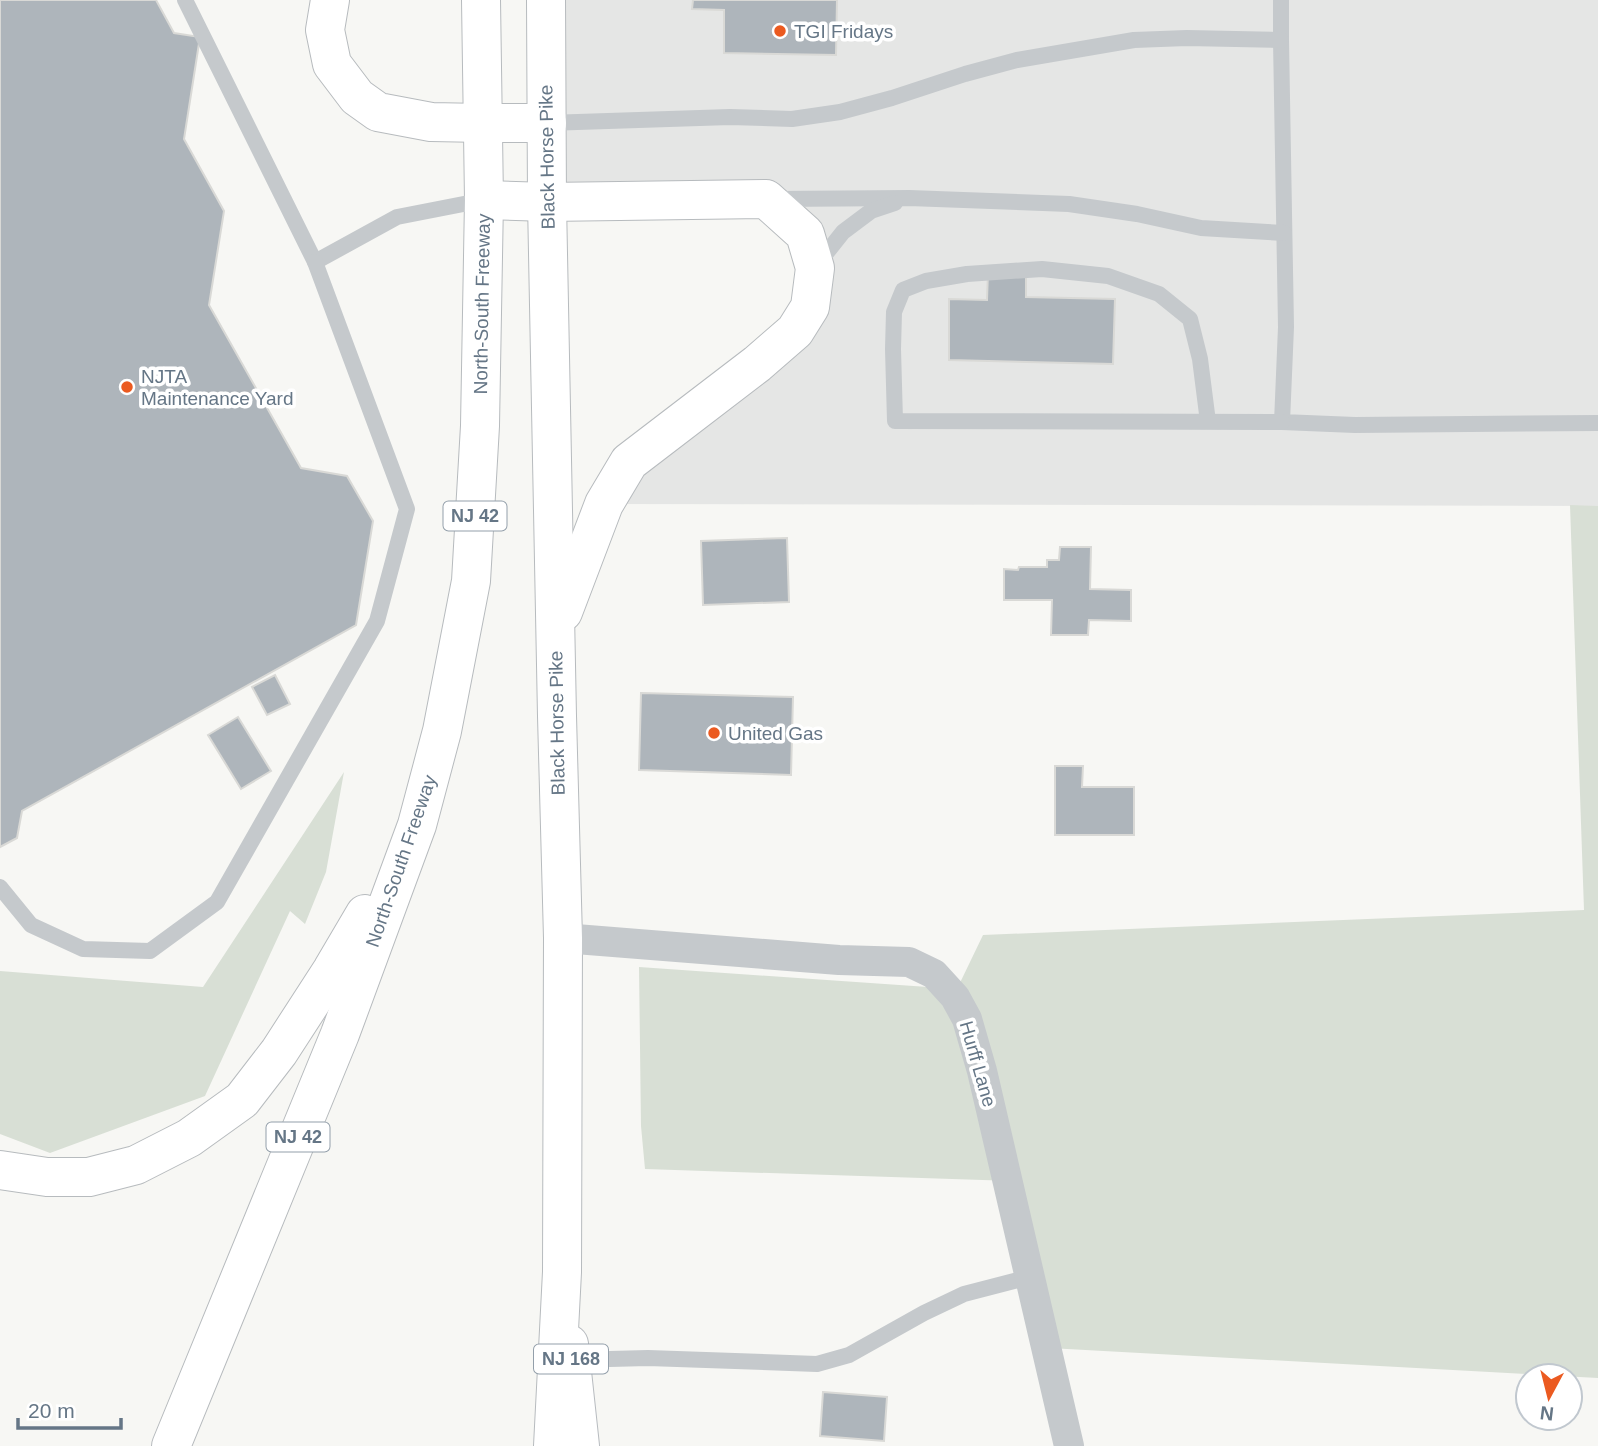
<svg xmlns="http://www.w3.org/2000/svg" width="1598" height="1446" viewBox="0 0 1598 1446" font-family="Arial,sans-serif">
  <rect width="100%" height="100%" fill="#f7f7f4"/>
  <path fill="#e5e6e5" d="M546,0H1598V506L604,504L757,364L815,268L766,199L547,202Z"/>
  <g fill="#d8dfd5">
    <path d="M1570,505L1598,506V1378L1049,1348L1013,1181L645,1169L641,1126L639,967L957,989L983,935L1584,910Z"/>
    <path d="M344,772L326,872L305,924L290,911L205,1096L50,1153L0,1134V971L203,987Z"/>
  </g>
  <g fill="#aeb5bb" stroke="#d9d9d6" stroke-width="2">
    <path d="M0,0H156L174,33L200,37L184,139L224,211L209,305L301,468L347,476L373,521L356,625L22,811L17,838L0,847Z"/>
    <path d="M693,0H837L836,55L724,53V10L692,9Z"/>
    <path d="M988,272L1026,273V297L1115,299L1113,364L949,360V299L987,300Z"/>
    <path d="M787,538L789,602L703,605L701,541Z"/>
    <path d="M1060,547H1091L1090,589L1131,590V621L1089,620L1088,635H1051L1052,600H1004V569L1018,570L1019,567H1047V560H1059Z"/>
    <path d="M275,675L290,704L267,715L252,687Z"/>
    <path d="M641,693L793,697L791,775L639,770Z"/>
    <path d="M238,717L271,771L241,789L208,735Z"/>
    <path d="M1055,766H1083L1082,787H1134V835H1055Z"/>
    <path d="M823,1392L887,1397L884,1441L820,1436Z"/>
  </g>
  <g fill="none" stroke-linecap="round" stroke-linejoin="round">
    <defs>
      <path id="primary" d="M569,1344L580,1446"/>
      <g id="highway">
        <path d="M330,0L325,30L332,64L357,97L378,112L431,122L483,123H547"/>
        <path d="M546,0L547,202L557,716L563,938L562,1272L553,1446"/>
        <path d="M484,200L547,202L766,199L805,234L815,268L810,307L795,331L757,364L629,462L604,504L563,612"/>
        <path d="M0,1170L47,1177H89L136,1165L189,1138L242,1100L279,1052L332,970L365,914"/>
        <path d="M171,1446L340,1034L417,825L442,731L471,581L480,426L484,200L481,0"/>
      </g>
    </defs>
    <use href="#primary" stroke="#b8bcc0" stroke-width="40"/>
    <use href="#highway" stroke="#b7bbbe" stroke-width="40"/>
    <g stroke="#c5c9cc" stroke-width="16">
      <path d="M185,0L315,262L397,217L484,200"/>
      <path d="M1281,0V40L1286,327L1282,422L1355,425L1598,423"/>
      <path d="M547,123L730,117L792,119L840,112L892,98L965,74L1017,60L1134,40L1187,38L1281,40"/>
      <path d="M774,199L909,198L1069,204L1137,214L1201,228L1284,233"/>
      <path d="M816,266L843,232L871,211L895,203"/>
      <path d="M1208,422L1200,359L1190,319L1159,294L1108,276L1042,269L967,274L926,281L903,290L894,312L893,349L895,421L1282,422"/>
      <path d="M0,887L31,925L83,949L150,951L217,902L377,621L407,509L315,262"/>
      <path d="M571,1360L648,1358L817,1364L849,1355L924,1313L964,1294L1030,1277"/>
    </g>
    <path stroke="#c5c9cc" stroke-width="30" d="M563,938L839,960L909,962L934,974L955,997L967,1019L982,1071L1069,1446"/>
    <use href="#primary" stroke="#fff" stroke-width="38"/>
    <use href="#highway" stroke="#fff" stroke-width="38"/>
  </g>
  <g fill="#eb5a20" stroke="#fff" stroke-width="2.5">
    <circle cx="780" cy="31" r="7"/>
    <circle cx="127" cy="387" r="7"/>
    <circle cx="714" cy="733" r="7"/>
  </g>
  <g text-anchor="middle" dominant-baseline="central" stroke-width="7" stroke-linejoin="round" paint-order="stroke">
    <g fill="#fff" stroke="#939faa" stroke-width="2">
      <rect x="443.5" y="501.5" width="63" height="29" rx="5"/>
      <rect x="266.5" y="1122.5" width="63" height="29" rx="5"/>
      <rect x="534" y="1344.5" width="74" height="29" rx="5"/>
    </g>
    <g font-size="18" font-weight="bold" fill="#657686">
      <text x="475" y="516">NJ 42</text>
      <text x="298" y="1137">NJ 42</text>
      <text x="571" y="1359">NJ 168</text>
    </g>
    <g font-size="19" fill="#657686" stroke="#fff" text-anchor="start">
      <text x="794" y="31">TGI Fridays</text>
      <text x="141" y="376">NJTA<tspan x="141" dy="22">Maintenance Yard</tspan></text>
      <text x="728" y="733">United Gas</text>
    </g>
    <g font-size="19" fill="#657686" stroke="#fff">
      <text transform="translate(547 157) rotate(-91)">Black Horse Pike</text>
      <text transform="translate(482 304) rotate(-89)">North-South Freeway</text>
      <text transform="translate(557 723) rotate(-91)">Black Horse Pike</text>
      <text transform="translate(401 861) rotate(-71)">North-South Freeway</text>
      <text transform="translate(978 1064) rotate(74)">Hurff Lane</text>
    </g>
  </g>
  <g transform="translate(1549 1397) rotate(187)"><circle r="33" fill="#ffffff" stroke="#c1c8cf" stroke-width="2"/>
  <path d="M0-5L12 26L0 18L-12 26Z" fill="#eb5a20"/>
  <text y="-10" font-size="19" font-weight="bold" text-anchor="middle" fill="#657686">N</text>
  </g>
  <path d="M18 1418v10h103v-10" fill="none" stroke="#657686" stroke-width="3.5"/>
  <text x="28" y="1418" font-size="21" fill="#657686" stroke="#ffffff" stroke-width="5" paint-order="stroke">20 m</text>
</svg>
